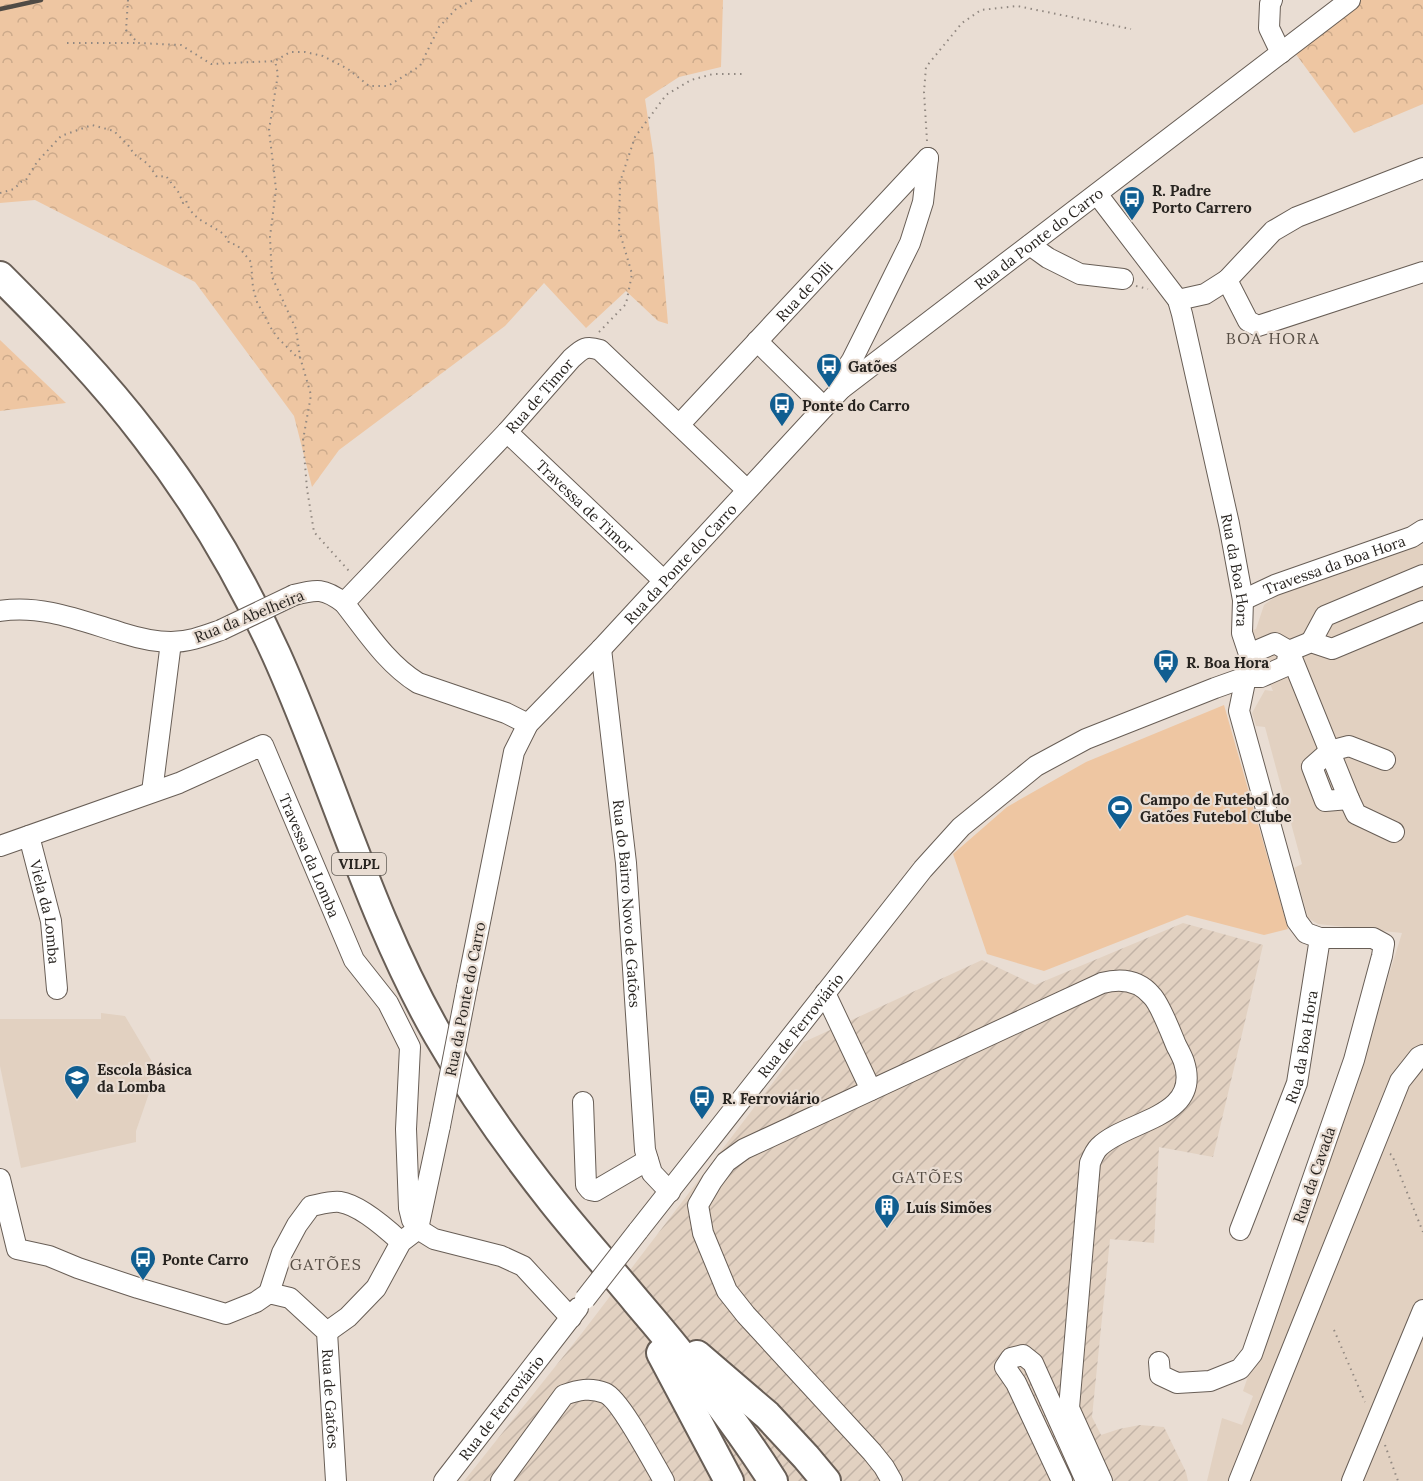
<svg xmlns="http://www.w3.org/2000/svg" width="1423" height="1481" viewBox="0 0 1423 1481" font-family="Lora,serif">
  <defs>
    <pattern id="industrial-furrows" width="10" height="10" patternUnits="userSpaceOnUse" patternTransform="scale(1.5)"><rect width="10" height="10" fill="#e2d1c1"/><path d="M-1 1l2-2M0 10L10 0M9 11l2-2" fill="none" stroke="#c2b3a6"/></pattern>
    <pattern id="forest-crowns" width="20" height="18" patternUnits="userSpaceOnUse" patternTransform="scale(1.5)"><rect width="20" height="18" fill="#eec6a2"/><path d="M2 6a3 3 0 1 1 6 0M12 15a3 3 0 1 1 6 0" fill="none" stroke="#ccaa8b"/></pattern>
  </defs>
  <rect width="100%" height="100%" fill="#e9ddd3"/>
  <g fill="#e2d1c1">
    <path d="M1423,545V1481H1207L1222,1418L1242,1425L1253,1396L1243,1391L1283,1273L1365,1051L1402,933L1318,924L1308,918L1294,868L1302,864L1265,727L1256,726L1252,713L1265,690L1273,691L1249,632L1256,629L1264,605L1278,595L1414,546Z"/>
    <path d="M101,1013L125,1016L157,1070L136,1131V1142L21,1168L0,1066V1019H101Z"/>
  </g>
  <path fill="url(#industrial-furrows)" d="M1183,923L1263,945L1213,1157L1159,1147L1154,1243L1110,1239L1092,1417L1101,1435L1119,1429L1140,1425L1164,1427L1186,1472L1188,1481H464L582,1333L804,1042L982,960L1035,985Z"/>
  <path fill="#eec6a2" d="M1224,705L1288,929L1264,935L1187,915L1044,971L987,954L953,854L1007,807L1086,762Z"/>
  <g fill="url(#forest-crowns)">
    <path d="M0,0H723L721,67L679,77L645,99L654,158L668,324L658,321L626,291L586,328L544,283L505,326L339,450L312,487L294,416L195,282L35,200L0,203Z"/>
    <path d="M1361,0H1423V104L1354,133L1295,53Z"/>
    <path d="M0,340L66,403L0,411Z"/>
  </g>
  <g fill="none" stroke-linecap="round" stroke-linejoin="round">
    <defs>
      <g id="minor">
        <path d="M1272,0L1270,4L1269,28L1281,53"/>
        <path id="s1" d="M1097,194L1178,300L1182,314L1229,524L1243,600L1242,633L1249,654L1246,677L1239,711L1297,921L1306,933L1320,938H1373L1384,944L1382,956L1354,1060L1252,1354L1240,1369L1210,1381L1177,1383L1160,1375L1159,1362"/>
        <path d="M1030,245L1048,258L1080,274L1123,279"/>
        <path d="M1227,280L1273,231L1297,217L1423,168"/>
        <path d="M1178,300L1205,294L1227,280L1248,321L1258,326L1423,272"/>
        <path d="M757,341L824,407"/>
        <path d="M841,389L840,378L852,360L866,332L910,243L923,202L928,158"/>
        <path id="s2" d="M679,425L928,158"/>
        <path id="s3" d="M507,432L664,581"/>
        <path d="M294,595C317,589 324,588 344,603C366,631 387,664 418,683L506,713L528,724"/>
        <path id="s4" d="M1243,600L1275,585L1412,537L1423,530"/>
        <path id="s5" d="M344,603L507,432L571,359C582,349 585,345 600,350L747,490"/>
        <path d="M0,611C41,604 82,621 122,633C138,638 154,642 171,642C189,642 204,636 221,630"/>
        <path d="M1311,642L1325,616L1423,575"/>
        <path id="s6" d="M601,649L626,863L645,1150L652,1173L670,1192"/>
        <path d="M1289,651L1311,642L1332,649L1423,611"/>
        <path d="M1249,654L1275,643L1289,651L1349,799L1356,814L1394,832"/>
        <path d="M152,792L171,642"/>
        <path d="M1349,799L1325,801L1312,767L1330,751L1349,746L1385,760"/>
        <path id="s7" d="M29,836L51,921L57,989"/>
        <path id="s8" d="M0,846L179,783L263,745L354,960L388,1003L410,1047L406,1129L409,1208L412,1220L418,1229L434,1239L501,1256L523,1266L571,1318"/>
        <path id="s9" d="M467,987L514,752L528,724L601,649L841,389L1350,0"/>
        <path d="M825,993L871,1090"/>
        <path d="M583,1102L586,1185L590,1190L595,1191L648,1160"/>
        <path id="s10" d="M0,1179L17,1249L49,1256L78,1268L138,1288L226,1314L256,1302L269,1293L290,1298L327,1332L336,1481"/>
        <path id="s11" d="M1240,1230L1297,1083L1320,938"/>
        <path id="s12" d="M638,1231L923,869L961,827L1036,766L1086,739L1215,688L1246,677H1261L1286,666L1289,651"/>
        <path d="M269,1293L282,1253L297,1225L311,1206C321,1204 331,1201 340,1202C360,1205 387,1229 401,1242"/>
        <path d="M327,1332L348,1317L376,1288L401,1242L418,1229L440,1126"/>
        <path id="s13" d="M444,1481L578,1308"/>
        <path d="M501,1481L564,1395C578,1390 590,1387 605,1393C620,1399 654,1464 664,1481"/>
        <path d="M892,1481L884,1467L872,1452L746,1315L727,1291L703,1233L698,1205L712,1181L726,1162L744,1149L1102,983C1121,978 1139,980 1152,996C1160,1004 1171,1033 1176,1045C1179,1051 1182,1056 1184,1062C1202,1118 1126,1120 1099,1147C1095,1151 1092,1158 1090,1163L1069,1408L1102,1481"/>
        <path d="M1062,1481L1016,1383L1005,1367L1011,1358L1023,1355L1033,1363L1086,1481"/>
        <path d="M1239,1481L1400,1081L1419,1057L1423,1055"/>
        <path d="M1352,1481L1423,1310"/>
      </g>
      <g id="highway">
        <path d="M0,276C51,327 102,379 146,437C198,504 241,577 276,654C333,780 369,915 438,1035C472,1094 511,1149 553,1202C580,1236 609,1268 637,1302C686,1359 733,1418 773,1481"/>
        <path d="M661,1353L729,1481"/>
        <path d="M697,1355L767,1415L806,1457L826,1481"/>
      </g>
    </defs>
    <use href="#minor" stroke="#685e56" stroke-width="22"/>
    <use href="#highway" stroke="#685e56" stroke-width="32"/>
    <g stroke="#918881" stroke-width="2" stroke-dasharray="1.5 4.5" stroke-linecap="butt">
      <path d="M128,0L126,30L138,43L181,45L211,64L275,61"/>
      <path d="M67,43H138"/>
      <path d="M927,141L924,92L926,67L962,23L981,10L1017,6L1131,29"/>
      <path d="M0,193L14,189L21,182L26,180L37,162L61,136L92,125L114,131L128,145L134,154L148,164L157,177L166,176L179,193L183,203L186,200C192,226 223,224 229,243L237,245L251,262L253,288L257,302L271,328L277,337L298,358L300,357L296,329L272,277L270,237L276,189L269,130L278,74L275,61L290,52H305L323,56L348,69L369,86H388L420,66L439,27L457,8L473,0"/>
      <path d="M1136,286L1148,289"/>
      <path d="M599,332L626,304L632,274L619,230L620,182L635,137L666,95L691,80L713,74H743"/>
      <path d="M300,357L311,395L303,440L307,489L314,532L349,571"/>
      <path d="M1390,1154L1392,1155L1423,1232"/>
      <path d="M1334,1330L1365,1402"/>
      <path d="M1385,1445L1398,1481"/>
    </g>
    <use href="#minor" stroke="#fff" stroke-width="20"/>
    <use href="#highway" stroke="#fff" stroke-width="28"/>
    <path stroke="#504b45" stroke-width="4.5" d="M0,9L41,0"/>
    <defs>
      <g id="minor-bridge">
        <path d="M221,630L294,595"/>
        <path d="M440,1126L467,987"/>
        <path d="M585,1299L638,1231"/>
      </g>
    </defs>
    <use href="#minor-bridge" stroke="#685e56" stroke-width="22" stroke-linecap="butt"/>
    <use href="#minor-bridge" stroke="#fff" stroke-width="20"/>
  </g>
  <defs>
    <symbol id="bus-pin" viewBox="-11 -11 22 30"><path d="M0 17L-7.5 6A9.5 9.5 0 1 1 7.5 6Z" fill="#105e91" stroke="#e9ddd3"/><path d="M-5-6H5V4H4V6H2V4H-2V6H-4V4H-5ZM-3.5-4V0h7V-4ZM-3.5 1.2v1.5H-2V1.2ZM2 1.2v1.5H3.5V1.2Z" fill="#fff"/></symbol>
    <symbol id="stadium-pin" viewBox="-11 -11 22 30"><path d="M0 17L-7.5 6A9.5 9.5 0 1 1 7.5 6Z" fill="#105e91" stroke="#e9ddd3"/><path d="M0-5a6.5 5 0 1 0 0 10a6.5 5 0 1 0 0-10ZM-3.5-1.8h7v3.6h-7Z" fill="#fff"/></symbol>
    <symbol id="school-pin" viewBox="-11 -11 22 30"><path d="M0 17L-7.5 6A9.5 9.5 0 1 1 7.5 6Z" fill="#105e91" stroke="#e9ddd3"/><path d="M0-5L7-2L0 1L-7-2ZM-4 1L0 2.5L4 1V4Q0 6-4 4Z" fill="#fff"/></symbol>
    <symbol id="building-pin" viewBox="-11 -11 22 30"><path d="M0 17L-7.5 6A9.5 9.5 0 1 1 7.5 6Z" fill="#105e91" stroke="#e9ddd3"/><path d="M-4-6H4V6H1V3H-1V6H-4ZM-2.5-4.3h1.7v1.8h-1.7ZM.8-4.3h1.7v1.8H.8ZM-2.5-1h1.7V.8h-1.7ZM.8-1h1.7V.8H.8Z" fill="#fff"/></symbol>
  </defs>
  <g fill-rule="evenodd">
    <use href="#bus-pin" x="1117" y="184" width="30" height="40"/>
    <use href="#bus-pin" x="814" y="351" width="30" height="40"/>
    <use href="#bus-pin" x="767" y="390" width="30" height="40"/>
    <use href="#bus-pin" x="1151" y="647" width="30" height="40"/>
    <use href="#stadium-pin" x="1105" y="793" width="30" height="40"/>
    <use href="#school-pin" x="62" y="1063" width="30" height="40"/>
    <use href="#bus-pin" x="687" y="1083" width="30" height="40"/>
    <use href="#building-pin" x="872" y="1192" width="30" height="40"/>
    <use href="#bus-pin" x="128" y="1244" width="30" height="40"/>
  </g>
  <g text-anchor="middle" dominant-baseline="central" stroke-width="4.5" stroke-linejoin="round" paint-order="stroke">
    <rect fill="#e9ddd3" stroke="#625c56" stroke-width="1.5" x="332" y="853" width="54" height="22" rx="4.5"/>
    <g font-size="14" font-weight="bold" fill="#282420">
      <text x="359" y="864">VILPL</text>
    </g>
    <g font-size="15" font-weight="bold" fill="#282420" stroke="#e9ddd3" text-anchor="start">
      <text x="1152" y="190">R. Padre<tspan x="1152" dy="17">Porto Carrero</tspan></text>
      <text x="848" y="366">Gatões</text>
      <text x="802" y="405">Ponte do Carro</text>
      <text x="1186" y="662">R. Boa Hora</text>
      <text x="1140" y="799">Campo de Futebol do<tspan x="1140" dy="17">Gatões Futebol Clube</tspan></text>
      <text x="97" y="1069">Escola Básica<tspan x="97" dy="17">da Lomba</tspan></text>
      <text x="722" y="1098">R. Ferroviário</text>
      <text x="906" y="1207">Luís Simões</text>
      <text x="162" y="1259">Ponte Carro</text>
    </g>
    <g font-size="15" fill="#282420" stroke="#e9ddd3">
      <text stroke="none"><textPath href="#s9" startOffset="978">Rua da Ponte do Carro</textPath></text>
      <text stroke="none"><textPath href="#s2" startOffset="183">Rua de Dili</textPath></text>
      <text stroke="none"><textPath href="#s5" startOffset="285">Rua de Timor</textPath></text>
      <text stroke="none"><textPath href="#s3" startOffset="108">Travessa de Timor</textPath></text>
      <text stroke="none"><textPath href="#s9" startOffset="492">Rua da Ponte do Carro</textPath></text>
      <text stroke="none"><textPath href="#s4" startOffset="98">Travessa da Boa Hora</textPath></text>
      <text stroke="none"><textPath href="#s1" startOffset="410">Rua da Boa Hora</textPath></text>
      <text transform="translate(249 616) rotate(-22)">Rua da Abelheira</text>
      <text stroke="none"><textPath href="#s8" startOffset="402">Travessa da Lomba</textPath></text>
      <text stroke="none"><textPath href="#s6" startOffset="256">Rua do Bairro Novo de Gatões</textPath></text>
      <text stroke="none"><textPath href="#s7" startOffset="78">Viela da Lomba</textPath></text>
      <text transform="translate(465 999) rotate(-79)">Rua da Ponte do Carro</text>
      <text stroke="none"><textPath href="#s12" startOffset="262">Rua de Ferroviário</textPath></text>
      <text stroke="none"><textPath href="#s11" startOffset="194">Rua da Boa Hora</textPath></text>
      <text transform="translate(1314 1175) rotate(-71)">Rua da Cavada</text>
      <text stroke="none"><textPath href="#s10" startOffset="478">Rua de Gatões</textPath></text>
      <text stroke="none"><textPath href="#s13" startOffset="93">Rua de Ferroviário</textPath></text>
    </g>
    <g font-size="16" letter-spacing="1.5" fill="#564d44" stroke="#e9ddd3">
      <text x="1273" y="338">BOA HORA</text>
      <text x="928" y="1177">GATÕES</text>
      <text x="326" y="1264">GATÕES</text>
    </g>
  </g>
</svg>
